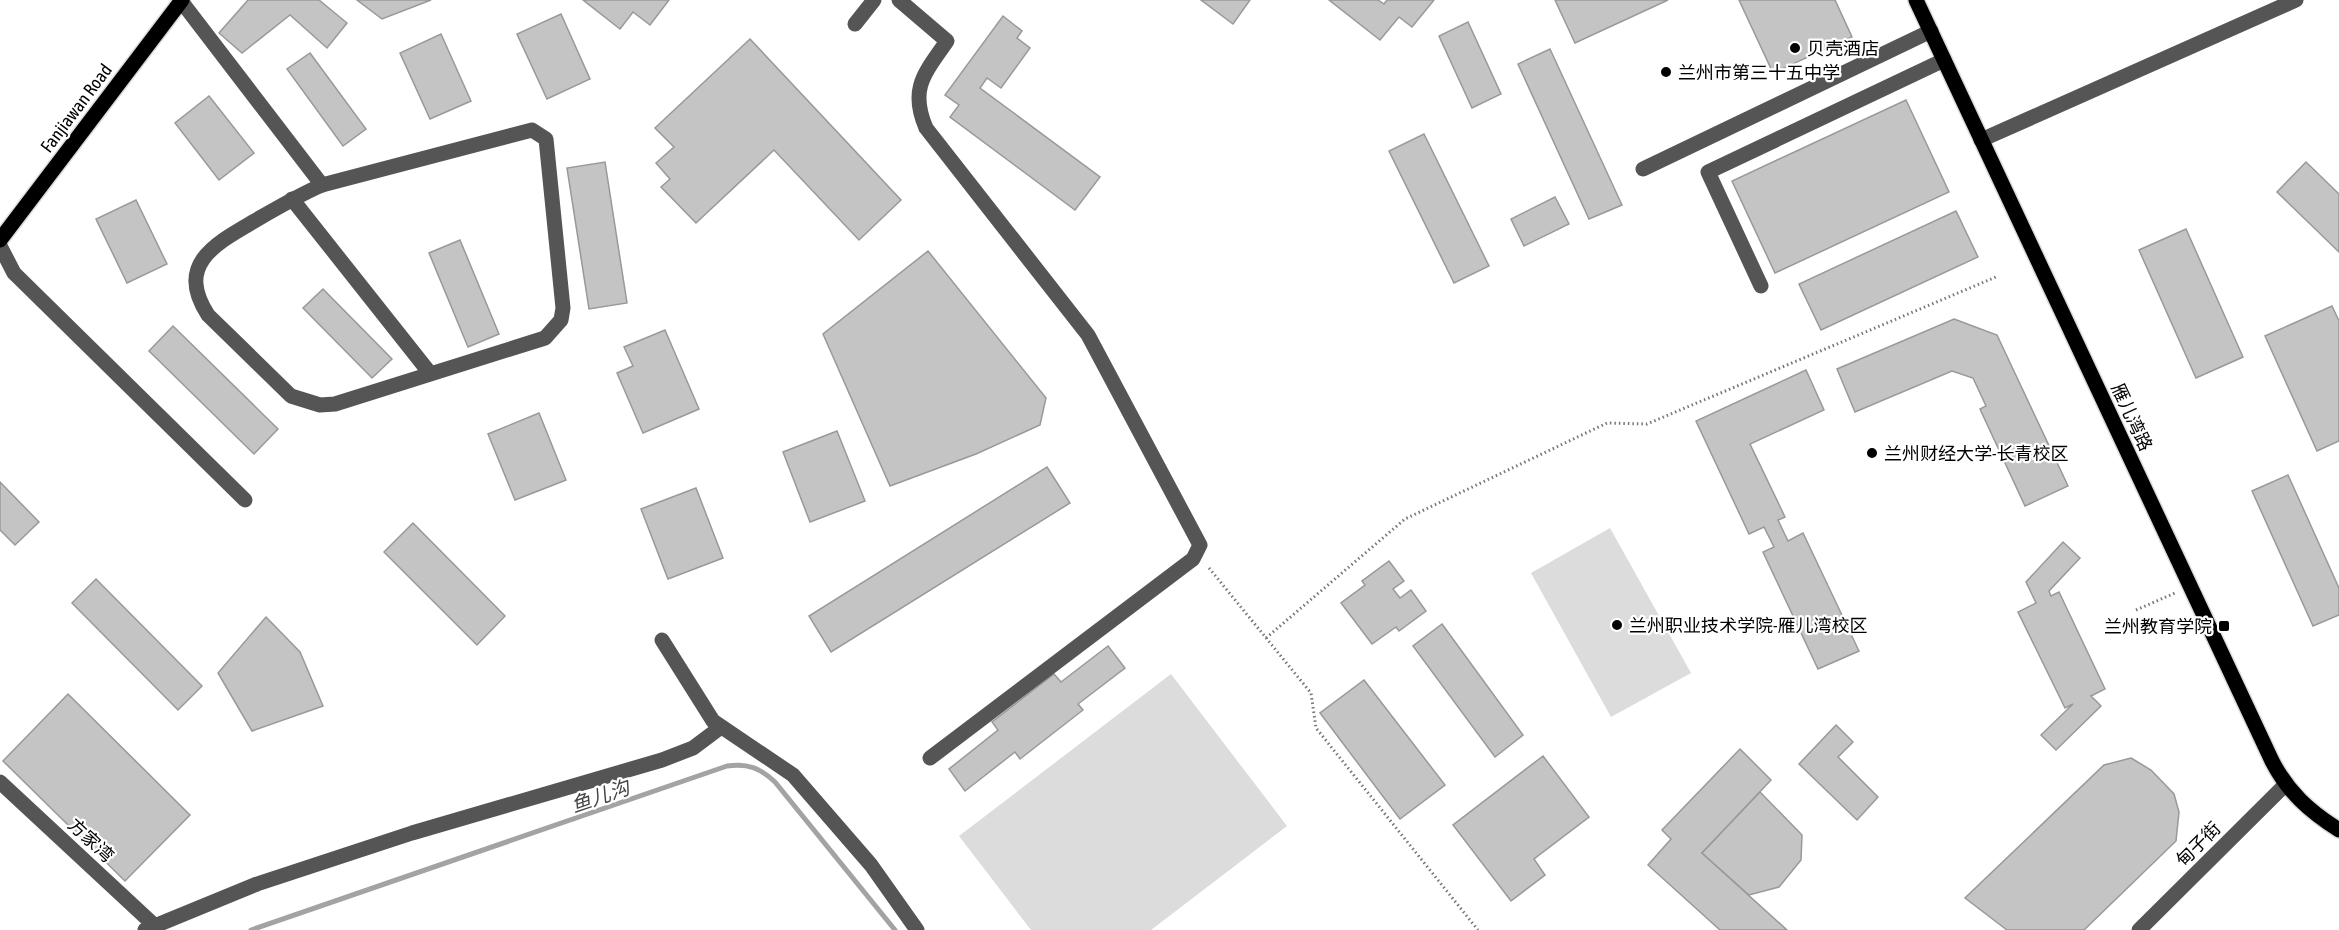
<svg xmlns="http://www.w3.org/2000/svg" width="2339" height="930" viewBox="0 0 2339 930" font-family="'Asap Condensed','Noto Sans SC',sans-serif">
  <rect width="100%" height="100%" fill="#fff"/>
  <g fill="#dcdcdc">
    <path d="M1610,528L1691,673L1611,717L1531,573Z"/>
    <path d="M1171,674L1287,826L1151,930H1031L959,836Z"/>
  </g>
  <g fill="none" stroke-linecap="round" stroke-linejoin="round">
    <path stroke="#a3a3a3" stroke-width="5" d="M251,930L727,766C748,763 760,768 775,782L895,930"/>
  </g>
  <g fill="#c4c4c4" stroke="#999" stroke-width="1.5">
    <path d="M248,0H319L347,23L327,48L290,15L242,53L219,33Z"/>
    <path d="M357,0H431L382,19Z"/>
    <path d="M583,0H669L650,25L633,12L620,29Z"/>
    <path d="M1201,0H1250L1233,24Z"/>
    <path d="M1329,0H1378L1384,4L1387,0H1434L1412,27L1399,17L1380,40Z"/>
    <path d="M1555,0H1668L1575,43Z"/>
    <path d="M1739,0H1835L1852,37L1773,73Z"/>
    <path d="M561,14L590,79L547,99L517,34Z"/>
    <path d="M1003,16L1022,31L1017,38L1030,48L1001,88L987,78L980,88L1100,177L1075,210L950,117L959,105L945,95Z"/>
    <path d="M1468,22L1501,94L1472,108L1439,36Z"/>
    <path d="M441,34L471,101L430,119L400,53Z"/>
    <path d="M750,39L901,200L859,240L774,150L696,223L661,187L670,179L656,163L674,147L655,128Z"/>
    <path d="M1550,49L1622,205L1589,219L1518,64Z"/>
    <path d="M310,53L366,129L343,146L287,69Z"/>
    <path d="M209,96L254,153L219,180L175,123Z"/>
    <path d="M1906,100L1949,192L1775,273L1732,181Z"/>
    <path d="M1424,134L1489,266L1454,283L1389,151Z"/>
    <path d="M605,162L627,303L589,309L567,168Z"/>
    <path d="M2306,162L2339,194V252L2277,192Z"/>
    <path d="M1555,197L1569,224L1524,246L1511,219Z"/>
    <path d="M136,200L167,264L127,283L96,219Z"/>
    <path d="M1956,211L1978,257L1821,330L1799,284Z"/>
    <path d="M2186,229L2243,357L2196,378L2139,250Z"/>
    <path d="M460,240L499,334L468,347L429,253Z"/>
    <path d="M928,251L1046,398L1040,425L976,454L890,486L823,334Z"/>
    <path d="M323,289L392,359L372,378L303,308Z"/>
    <path d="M2332,306L2339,321V441L2317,451L2265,336Z"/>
    <path d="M1954,319L1997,335L2068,486L2025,506L1980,409L1986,406L1973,378L1952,371L1855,412L1837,369Z"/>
    <path d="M173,326L278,429L254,454L149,351Z"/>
    <path d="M665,330L699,409L643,433L617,373L633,366L624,347Z"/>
    <path d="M1806,370L1824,410L1750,444L1785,517L1778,520L1788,541L1803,533L1859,651L1818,669L1763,552L1774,547L1764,527L1749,534L1696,421Z"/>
    <path d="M539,413L566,480L515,500L488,434Z"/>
    <path d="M837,431L865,501L810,522L783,452Z"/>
    <path d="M1047,467L1070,503L831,652L809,616Z"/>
    <path d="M2288,475L2339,588V615L2313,626L2252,491Z"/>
    <path d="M0,482L39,522L15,545L0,530Z"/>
    <path d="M696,488L723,558L668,579L641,509Z"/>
    <path d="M413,523L505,616L477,645L384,552Z"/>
    <path d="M2063,542L2080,558L2049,591L2051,596L2059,592L2105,689L2091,696L2101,706L2056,750L2041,735L2073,704L2065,708L2018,612L2036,603L2026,582Z"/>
    <path d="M1389,561L1404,581L1393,589L1400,598L1411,590L1426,611L1399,631L1396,627L1372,644L1341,603L1365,585L1362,581Z"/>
    <path d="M96,579L202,686L178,710L72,603Z"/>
    <path d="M266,617L300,652L323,706L252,731L218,673Z"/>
    <path d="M1442,624L1523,735L1495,757L1413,646Z"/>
    <path d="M1108,646L1125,668L1078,704L1083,710L1020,759L1015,752L965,791L949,769L998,730L992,722L1054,674L1061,682Z"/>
    <path d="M1364,680L1445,785L1400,819L1320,713Z"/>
    <path d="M68,694L190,815L125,881L3,761Z"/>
    <path d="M1836,725L1853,742L1838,757L1878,797L1857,820L1799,764Z"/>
    <path d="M1740,749L1771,780L1702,853L1787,930H1720L1648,865L1671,839L1662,830Z"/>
    <path d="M1543,756L1589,817L1534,859L1545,875L1511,901L1453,825Z"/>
    <path d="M2131,758L2151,770L2174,794L2179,812L2176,841L2084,930H2007L1965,898L2104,765Z"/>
    <path d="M1760,792L1802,835L1801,860L1779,887L1749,895L1702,853Z"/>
  </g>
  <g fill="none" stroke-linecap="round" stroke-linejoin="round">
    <defs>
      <g id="major">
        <path d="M1916,0L2272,761C2288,792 2309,811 2339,830"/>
        <path d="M0,240L182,0"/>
      </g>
    </defs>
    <use href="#major" stroke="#dbdbdb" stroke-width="18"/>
    <g stroke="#777" stroke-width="3" stroke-dasharray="1.5 3" stroke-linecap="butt">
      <path d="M1209,568L1311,693L1316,728L1478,930"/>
      <path d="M2136,610L2175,593"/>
      <path d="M1266,638L1405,519L1607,423L1647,424L1996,277"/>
    </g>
    <g stroke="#555" stroke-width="15">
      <path d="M899,0L947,41C925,73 909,88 926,128L1088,335L1200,545L1193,559L930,758"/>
      <path d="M181,1L322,185"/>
      <path d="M855,24L874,0"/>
      <path d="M532,130L546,139L563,308L561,320L545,338L335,404L320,405L291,396L208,315C176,266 213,245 251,223C275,209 297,196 322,185Z"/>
      <path d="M1981,140L2296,0"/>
      <path d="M1643,169L1931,31"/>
      <path d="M292,199L429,372"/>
      <path d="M0,246L14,273L245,500"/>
      <path d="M1761,286L1708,172L1944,60"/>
      <path d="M662,640L713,721L793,775L871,865L917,930"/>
      <path d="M0,782L155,926"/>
      <path d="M145,930L257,884L412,833L662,760L693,748L721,727"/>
      <path d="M2139,930L2285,785"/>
    </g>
    <use href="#major" stroke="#000" stroke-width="15"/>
  </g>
  <g fill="#000" stroke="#fff" stroke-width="2">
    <circle cx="1795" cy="48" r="6"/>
    <circle cx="1666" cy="72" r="6"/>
    <circle cx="1872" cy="453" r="6"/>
    <circle cx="1617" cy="625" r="6"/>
    <rect x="2218" y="620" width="12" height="12" rx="3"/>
  </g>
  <g text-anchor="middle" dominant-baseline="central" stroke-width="4.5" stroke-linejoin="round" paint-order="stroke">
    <g font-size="18" fill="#000" stroke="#fff" text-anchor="start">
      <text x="1807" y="48">贝壳酒店</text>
      <text x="1678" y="72">兰州市第三十五中学</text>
      <text x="1884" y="453">兰州财经大学-长青校区</text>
      <text x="1629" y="625">兰州职业技术学院-雁儿湾校区</text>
      <text x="2212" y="626" text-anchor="end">兰州教育学院</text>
    </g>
    <g font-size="18" fill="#000" stroke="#fff">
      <text transform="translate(76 108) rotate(-53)">Fanjiawan Road</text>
      <text transform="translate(2132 417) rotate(65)">雁儿湾路</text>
      <text transform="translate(91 840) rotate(43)">方家湾</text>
      <text transform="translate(2198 844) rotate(-45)">甸子街</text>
    </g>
    <g font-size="20" font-style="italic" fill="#444" stroke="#fff">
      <text transform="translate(600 796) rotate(-19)">鱼儿沟</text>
    </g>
  </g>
</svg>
